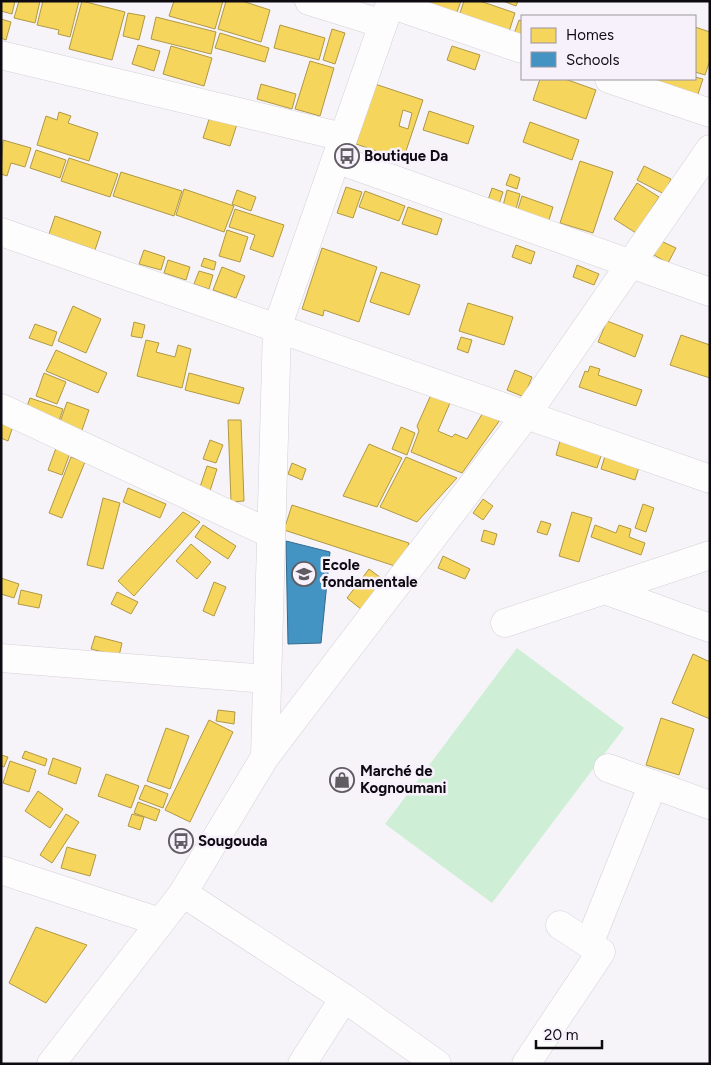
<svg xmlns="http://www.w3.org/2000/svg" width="711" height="1065" viewBox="0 0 711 1065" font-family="Figtree,sans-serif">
  <rect width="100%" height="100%" fill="#f7f4f9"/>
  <path fill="#cfeed6" d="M517,648L624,728L492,903L385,824Z"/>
  <g fill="#f6d55c" stroke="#b09846" fill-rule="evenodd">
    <path d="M1,1H15L12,14L1,11Z"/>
    <path d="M19,1H40L35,23L14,18Z"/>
    <path d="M43,1H79L70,37L58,34L59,30L37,25Z"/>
    <path d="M82,1L125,12L112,60L69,49Z"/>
    <path d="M174,1H223L215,29L169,16Z"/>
    <path d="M226,1H242L270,10L261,42L218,29Z"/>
    <path d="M418,1H461L456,15Z"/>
    <path d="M464,1H480L515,13L508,35L458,19Z"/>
    <path d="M503,1H518L516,6Z"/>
    <path d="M128,13L145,16L139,40L123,36Z"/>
    <path d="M156,17L216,32L211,54L151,39Z"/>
    <path d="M1,19L11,22L6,40L1,38Z"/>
    <path d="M519,20L522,21V37L514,34Z"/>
    <path d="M280,25L325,38L319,60L274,48Z"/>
    <path d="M695,27L710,32V60L705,75L695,72Z"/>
    <path d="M332,29L345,33L335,64L323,60Z"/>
    <path d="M220,33L269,48L265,62L215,48Z"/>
    <path d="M138,45L160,51L154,71L132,64Z"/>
    <path d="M171,46L212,58L204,86L163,74Z"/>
    <path d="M452,46L480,55L475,70L447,60Z"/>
    <path d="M310,61L334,68L320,116L295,109Z"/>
    <path d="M695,77L703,79L696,100L649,79H695Z"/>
    <path d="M540,79H565L596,90L586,119L533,100Z"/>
    <path d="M261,84L296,94L292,109L257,99Z"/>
    <path d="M375,84L423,100L403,160L356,144ZM403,110L412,113L408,129L399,126Z"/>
    <path d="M429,111L474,126L468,144L423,130Z"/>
    <path d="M59,112L71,116L68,123L98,133L89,161L37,145L46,116L57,120Z"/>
    <path d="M210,116L237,124L230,146L203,138Z"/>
    <path d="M530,122L579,140L572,160L523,142Z"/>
    <path d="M3,140L31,148L25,167L11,163L7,176L1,174Z"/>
    <path d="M36,150L66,160L60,178L30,168Z"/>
    <path d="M69,158L118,174L110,197L61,181Z"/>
    <path d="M580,161L613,172L593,233L560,223Z"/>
    <path d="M644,166L671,179L664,194L637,180Z"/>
    <path d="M121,172L182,191L174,216L113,196Z"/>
    <path d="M510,174L520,178L517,189L506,185Z"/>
    <path d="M637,183L659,197L636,233L614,219Z"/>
    <path d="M346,187L362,192L353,218L337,213Z"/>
    <path d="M492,188L503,192L499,204L488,200Z"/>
    <path d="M184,189L234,206L224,232L176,215Z"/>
    <path d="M237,190L256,197L251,211L232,204Z"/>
    <path d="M507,190L520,194L516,209L503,206Z"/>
    <path d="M365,191L405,206L399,221L359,207Z"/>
    <path d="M522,196L553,207L548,223L517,212Z"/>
    <path d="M408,207L442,219L437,235L402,224Z"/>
    <path d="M235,209L284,225L273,257L250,249L255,235L229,227Z"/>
    <path d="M55,216L101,232L95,250L49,234Z"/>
    <path d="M227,230L248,237L240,262L219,256Z"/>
    <path d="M661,241L676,248L668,263L654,255Z"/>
    <path d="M516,245L535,252L531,264L512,257Z"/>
    <path d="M322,248L377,267L359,322L324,310L323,316L302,309Z"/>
    <path d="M144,250L165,257L161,270L139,264Z"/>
    <path d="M204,258L216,262L214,270L201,266Z"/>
    <path d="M168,260L190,267L186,280L164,273Z"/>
    <path d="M577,265L599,274L594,285L573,277Z"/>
    <path d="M222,267L245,276L236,298L213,290Z"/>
    <path d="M199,271L213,275L209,289L194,284Z"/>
    <path d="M381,272L420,285L409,315L370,302Z"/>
    <path d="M468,303L513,317L504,345L459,331Z"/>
    <path d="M73,306L101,319L86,353L58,341Z"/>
    <path d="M607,321L643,335L635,357L598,342Z"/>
    <path d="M134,322L145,325L142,338L131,336Z"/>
    <path d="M35,324L57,332L52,346L29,338Z"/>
    <path d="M681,335L710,345V378L670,365Z"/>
    <path d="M461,337L472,340L468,353L457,349Z"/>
    <path d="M146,340L159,343L156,352L175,357L178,345L191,349L182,388L137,376Z"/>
    <path d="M56,350L107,373L98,393L46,371Z"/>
    <path d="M590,366L600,369L598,375L642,390L636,406L579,387L585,371L588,372Z"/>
    <path d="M515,370L532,377L524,397L507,390Z"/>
    <path d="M44,373L66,382L57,404L36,396Z"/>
    <path d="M189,373L244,388L239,404L185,390Z"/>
    <path d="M434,388L453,396L438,431L452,437L455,434L467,439L487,406L505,413L462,473L411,452L419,431L417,426Z"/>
    <path d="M30,398L63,409L58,424L25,412Z"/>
    <path d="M67,402L89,410L81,433L59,425Z"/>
    <path d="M228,420H241L244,501L231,502Z"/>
    <path d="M1,422L13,426L8,441L1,438Z"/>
    <path d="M401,427L415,433L407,455L392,449Z"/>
    <path d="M561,437L603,450L597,468L556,455Z"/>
    <path d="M210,440L223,445L216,463L203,459Z"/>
    <path d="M369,444L402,458L377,507L343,496Z"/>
    <path d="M56,448L70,453L62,475L48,470Z"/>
    <path d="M606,453L640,464L635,480L601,469Z"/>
    <path d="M71,457L85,462L62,518L49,513Z"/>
    <path d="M406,457L457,478L417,522L380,507Z"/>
    <path d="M292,463L306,469L302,480L288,474Z"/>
    <path d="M207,466L217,469L209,494L199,490Z"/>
    <path d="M128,488L166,504L160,518L123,502Z"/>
    <path d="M103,498L120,503L103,569L87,565Z"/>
    <path d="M483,499L493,506L483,520L473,513Z"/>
    <path d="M643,504L654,508L646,532L635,528Z"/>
    <path d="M292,505L409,543L401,568L284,530Z"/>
    <path d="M183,512L200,522L134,596L118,581Z"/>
    <path d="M572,512L592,518L579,562L559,556Z"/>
    <path d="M541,521L551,524L547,535L537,532Z"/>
    <path d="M203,525L236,546L228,559L195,537Z"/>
    <path d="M595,525L616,533L619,525L631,529L629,537L645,543L641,555L591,537Z"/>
    <path d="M484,530L497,534L494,545L481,541Z"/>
    <path d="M191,544L211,562L197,579L176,561Z"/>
    <path d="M443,556L470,569L465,579L438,568Z"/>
    <path d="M369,569L389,584L366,613L347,598Z"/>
    <path d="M1,578L19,584L14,598L1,594Z"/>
    <path d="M214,582L226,587L214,616L203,611Z"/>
    <path d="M21,590L42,595L39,608L18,604Z"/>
    <path d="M117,592L138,602L131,614L111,604Z"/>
    <path d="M95,636L122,643L119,656L91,649Z"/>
    <path d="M693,654L710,662V719L672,703Z"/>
    <path d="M218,710L235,712L234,724L216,721Z"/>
    <path d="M661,718L694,729L679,775L646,765Z"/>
    <path d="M209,720L233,732L190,822L165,810Z"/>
    <path d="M166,728L189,736L170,789L147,781Z"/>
    <path d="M25,751L47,759L45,766L22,758Z"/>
    <path d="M1,755L8,757L4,767L1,766Z"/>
    <path d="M53,758L81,768L76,784L48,774Z"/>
    <path d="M10,761L36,770L29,792L3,783Z"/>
    <path d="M106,774L139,786L131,808L98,796Z"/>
    <path d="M145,785L168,794L163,808L139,799Z"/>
    <path d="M38,791L63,809L50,828L25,811Z"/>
    <path d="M138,802L160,810L156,821L134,813Z"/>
    <path d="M66,814L79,822L52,863L40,855Z"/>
    <path d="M132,814L144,817L140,830L128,826Z"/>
    <path d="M67,847L96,855L90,876L61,868Z"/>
    <path d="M36,927L87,945L46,1003L9,983Z"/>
  </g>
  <path fill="#4393c3" stroke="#336a8e" d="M286,541L330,552L321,643L288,644Z"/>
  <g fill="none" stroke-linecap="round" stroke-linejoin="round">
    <defs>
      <g id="minor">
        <path d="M309,1L383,24"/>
        <path d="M390,4L522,49"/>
        <path d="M1,55L343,137"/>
        <path d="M609,79L710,113"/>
        <path d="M336,159L710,292"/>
        <path d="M1,232L710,479"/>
        <path d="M1,408L271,534"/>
        <path d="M605,590L710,628"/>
        <path d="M505,623L710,555"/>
        <path d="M1,658L267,679"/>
        <path d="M265,757L277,328L391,1"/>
        <path d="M608,768L710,805"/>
        <path d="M1,870L160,922"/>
        <path d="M183,893L344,998L437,1064"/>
        <path d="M589,944L653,784"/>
        <path d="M51,1064L183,893L265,757L526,415L710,149"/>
        <path d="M302,1064L344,998"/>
        <path d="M526,1064L601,952L560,925"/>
      </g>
    </defs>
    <use href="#minor" stroke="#d4d0d7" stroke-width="29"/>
    <use href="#minor" stroke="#fefdfe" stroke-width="28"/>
  </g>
  <defs>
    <symbol id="bus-ring" viewBox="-11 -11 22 22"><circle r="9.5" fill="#f7f1fc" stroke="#605c63" stroke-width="1.5"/><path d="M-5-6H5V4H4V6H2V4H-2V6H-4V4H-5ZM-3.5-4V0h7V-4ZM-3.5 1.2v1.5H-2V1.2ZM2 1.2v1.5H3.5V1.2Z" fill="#605c63"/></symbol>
    <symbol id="school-ring" viewBox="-11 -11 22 22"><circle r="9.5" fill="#f7f1fc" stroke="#605c63" stroke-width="1.5"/><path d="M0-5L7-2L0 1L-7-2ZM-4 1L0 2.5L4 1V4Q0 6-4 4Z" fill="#605c63"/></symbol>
    <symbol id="shop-ring" viewBox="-11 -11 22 22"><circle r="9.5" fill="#f7f1fc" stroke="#605c63" stroke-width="1.5"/><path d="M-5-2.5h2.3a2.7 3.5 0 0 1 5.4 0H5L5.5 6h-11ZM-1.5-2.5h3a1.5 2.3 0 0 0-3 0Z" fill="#605c63"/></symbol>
  </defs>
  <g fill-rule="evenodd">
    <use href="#bus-ring" x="333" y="142" width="28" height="28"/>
    <use href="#school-ring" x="290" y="560" width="28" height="28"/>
    <use href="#shop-ring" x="328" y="766" width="28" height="28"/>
    <use href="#bus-ring" x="167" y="827" width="28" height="28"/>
  </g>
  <g text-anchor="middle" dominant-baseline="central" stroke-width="5" stroke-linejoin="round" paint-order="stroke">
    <g font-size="15" font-weight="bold" fill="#0e0a12" stroke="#f7f1fc" text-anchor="start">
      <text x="364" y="156">Boutique Da</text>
      <text x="322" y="565">Ecole<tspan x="322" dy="17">fondamentale</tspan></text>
      <text x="360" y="771">Marché de<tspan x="360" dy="17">Kognoumani</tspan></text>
      <text x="198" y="841">Sougouda</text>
    </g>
  </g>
  <rect width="711" height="1065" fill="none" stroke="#0e0a12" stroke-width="5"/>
  <rect x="521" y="15" width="175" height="65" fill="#f7f1fc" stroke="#9a959e"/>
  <rect x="531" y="28" width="25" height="15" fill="#f6d55c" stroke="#9a959e"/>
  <text x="566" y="40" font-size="15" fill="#0e0a12">Homes</text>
  <rect x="531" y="52" width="25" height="15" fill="#4393c3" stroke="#9a959e"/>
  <text x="566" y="65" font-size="15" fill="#0e0a12">Schools</text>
  <path d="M536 1040v8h66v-8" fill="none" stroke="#0e0a12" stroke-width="2.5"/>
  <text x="544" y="1040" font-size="15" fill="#0e0a12" stroke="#f7f1fc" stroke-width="4" paint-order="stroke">20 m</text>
</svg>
